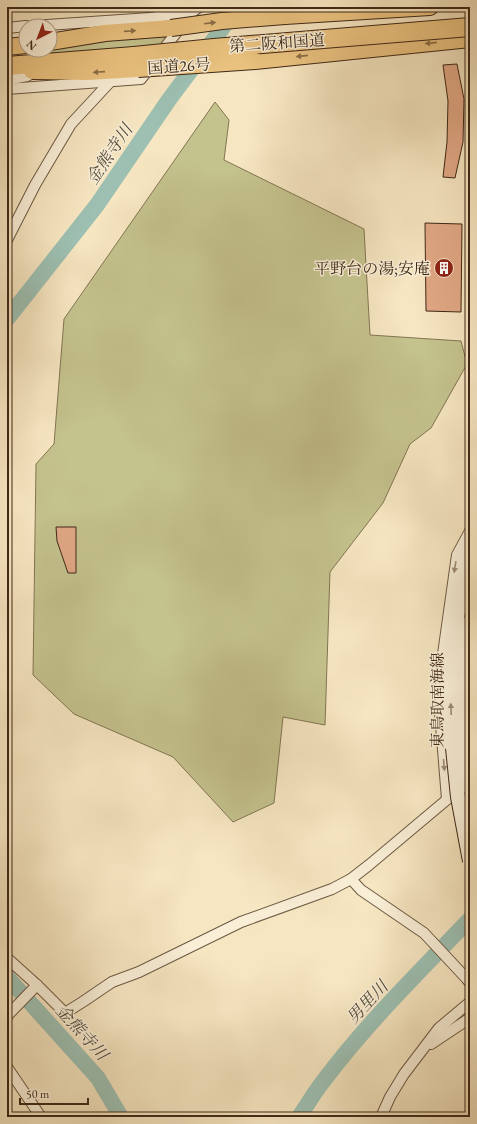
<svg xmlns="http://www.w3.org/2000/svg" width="477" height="1124" viewBox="0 0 477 1124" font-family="'EB Garamond','Noto Serif JP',serif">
  <rect width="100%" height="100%" fill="#f6e6c1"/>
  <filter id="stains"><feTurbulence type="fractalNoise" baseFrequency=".005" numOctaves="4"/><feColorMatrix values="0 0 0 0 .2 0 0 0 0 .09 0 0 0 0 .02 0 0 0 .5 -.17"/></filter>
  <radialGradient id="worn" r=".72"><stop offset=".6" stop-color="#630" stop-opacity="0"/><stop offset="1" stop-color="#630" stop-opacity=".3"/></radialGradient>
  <g fill="#c4c28d" stroke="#827552">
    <path d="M138,36L167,37L161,44L135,49L55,53L41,52L50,50L54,48Z"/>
    <path d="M215,102L229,120L224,160L364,229L370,335L461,341L467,364L431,428L410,444L383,503L330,572L325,725L283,717L274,803L233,822L173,757L74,714L33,675L36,464L54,444L64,319Z"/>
  </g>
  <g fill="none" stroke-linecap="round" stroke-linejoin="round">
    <g stroke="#9dc0b2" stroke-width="16">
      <path d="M7,319L97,205L168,101L238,7"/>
      <path d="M7,977L98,1078L121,1117"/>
      <path d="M299,1117C308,1104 315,1091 325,1079C368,1022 420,971 470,919"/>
    </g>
  </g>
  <g fill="#e1a885" stroke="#3f2817">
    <path d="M457,64L464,99L463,142L455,178L443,177L447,142L448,101L443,65Z"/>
    <path d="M425,223L462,224L461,312L426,311Z"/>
    <path d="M56,527H76V573H68L57,541Z"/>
  </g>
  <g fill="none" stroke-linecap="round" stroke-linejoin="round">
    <defs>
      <g id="minor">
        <path d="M32,26L150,18L192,12"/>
        <path d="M7,28L26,26"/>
        <path d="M7,80L27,76L37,71"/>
        <path d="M7,89L141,79L192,12L199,7"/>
        <path d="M7,240L35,185L71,124L110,82"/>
        <path d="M447,799L440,713L442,661L457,555L470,531"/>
        <path d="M351,879L361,890L424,933L466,978L470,983"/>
        <path d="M7,958L37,985"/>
        <path d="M7,1016L37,985L65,1013L84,1001L112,982L139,972L241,922L332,889L351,879L369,865L462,787"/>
        <path d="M431,1044L470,1018"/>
        <path d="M7,1067L41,1117"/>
        <path d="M381,1117L390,1097L404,1074L439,1028L470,1002"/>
      </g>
      <g id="secondary">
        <path d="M466,747L464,701L466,657L470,622"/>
        <path d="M453,748C452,717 450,685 453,653C457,615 463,577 470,538"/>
      </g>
      <g id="trunk">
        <path d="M285,16L430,7"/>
        <path d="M50,42L105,33L171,28"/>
        <path d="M7,47L26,45"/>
        <path d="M255,61L470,39"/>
        <path d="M32,71L87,72L138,69"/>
      </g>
      <path id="motorway" d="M7,66L134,56"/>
    </defs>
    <use href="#minor" stroke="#6d5842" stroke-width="12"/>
    <use href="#secondary" stroke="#3f2817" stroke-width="16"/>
    <use href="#trunk" stroke="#3f2817" stroke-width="18"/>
    <use href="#motorway" stroke="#3f2817" stroke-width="20"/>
    <use href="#minor" stroke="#f9efd7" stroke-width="10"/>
    <use href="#secondary" stroke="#f9efd7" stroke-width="14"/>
    <use href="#trunk" stroke="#ebc380" stroke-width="16"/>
    <use href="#motorway" stroke="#ebc380" stroke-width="18"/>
    <defs>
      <g id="secondary-bridge">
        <path d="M466,747L470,788"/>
        <path d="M453,748L458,797L470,861"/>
      </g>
      <g id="trunk-bridge">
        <path d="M171,28L222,21L285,16"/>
        <path d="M138,69L255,61"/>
      </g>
      <path id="motorway-bridge" d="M134,56L214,48L470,27"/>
    </defs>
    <use href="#secondary-bridge" stroke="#3f2817" stroke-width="16" stroke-linecap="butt"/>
    <use href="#trunk-bridge" stroke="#3f2817" stroke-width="18" stroke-linecap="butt"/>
    <use href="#motorway-bridge" stroke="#3f2817" stroke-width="20" stroke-linecap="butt"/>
    <use href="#secondary-bridge" stroke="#f9efd7" stroke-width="14"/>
    <use href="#trunk-bridge" stroke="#ebc380" stroke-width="16"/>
    <use href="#motorway-bridge" stroke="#ebc380" stroke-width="18"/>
  </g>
  <defs><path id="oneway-solid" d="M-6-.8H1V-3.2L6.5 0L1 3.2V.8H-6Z"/></defs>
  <g fill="#8c6e46">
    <use href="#oneway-solid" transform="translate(210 23) rotate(-7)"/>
    <use href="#oneway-solid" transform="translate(130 31) rotate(-4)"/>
    <use href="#oneway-solid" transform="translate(431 43) rotate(174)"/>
    <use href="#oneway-solid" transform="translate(302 56) rotate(174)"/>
    <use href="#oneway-solid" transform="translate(99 72) rotate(176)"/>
  </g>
  <g fill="#9c8c77">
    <use href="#oneway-solid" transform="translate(455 567) rotate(99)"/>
    <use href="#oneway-solid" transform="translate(451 709) rotate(-92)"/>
    <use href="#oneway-solid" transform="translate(444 765) rotate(85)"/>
  </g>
  <defs>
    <symbol id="building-disc" viewBox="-11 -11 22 22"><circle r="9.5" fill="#8f2418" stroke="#f9efd7"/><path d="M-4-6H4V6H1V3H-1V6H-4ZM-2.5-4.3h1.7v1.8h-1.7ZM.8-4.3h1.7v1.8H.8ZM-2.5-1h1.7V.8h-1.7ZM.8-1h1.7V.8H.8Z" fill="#fff"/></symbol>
  </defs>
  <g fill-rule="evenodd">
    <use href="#building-disc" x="433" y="257" width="22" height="22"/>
  </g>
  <g text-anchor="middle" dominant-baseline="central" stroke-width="3" stroke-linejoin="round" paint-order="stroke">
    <g font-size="16" fill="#3f2817" stroke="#f9efd7">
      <text transform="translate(277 43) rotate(-4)">第二阪和国道</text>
      <text transform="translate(179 66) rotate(-4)">国道26号</text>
      <text transform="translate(437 700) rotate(-90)">東鳥取南海線</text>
    </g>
    <g font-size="16" fill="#3f2817" stroke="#f9efd7" text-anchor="end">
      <text x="430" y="268">平野台の湯;安庵</text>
    </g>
    <g font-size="17" font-style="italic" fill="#564e3e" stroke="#f9efd7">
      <text transform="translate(109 154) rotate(-56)">金熊寺川</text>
      <text transform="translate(367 1002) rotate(-47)">男里川</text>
      <text transform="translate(82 1032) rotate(48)">金熊寺川</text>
    </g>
  </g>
  <rect width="477" height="1124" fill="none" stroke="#f6e6c1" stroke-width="24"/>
  <rect x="8" y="8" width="461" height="1108" fill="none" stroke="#3f2817" stroke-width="2"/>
  <rect x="12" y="12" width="453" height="1100" fill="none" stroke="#3f2817"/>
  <g transform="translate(38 38) rotate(222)"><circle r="19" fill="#f9efd7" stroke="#af9f8a"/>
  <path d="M0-3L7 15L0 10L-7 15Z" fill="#8f2418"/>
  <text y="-6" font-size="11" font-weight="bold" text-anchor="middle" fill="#3f2817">N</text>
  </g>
  <path d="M20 1098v6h68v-6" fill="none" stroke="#3f2817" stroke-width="2"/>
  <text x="26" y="1098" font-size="12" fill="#3f2817" stroke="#f9efd7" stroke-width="3" paint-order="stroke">50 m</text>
  <rect width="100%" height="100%" filter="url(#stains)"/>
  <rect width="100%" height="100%" fill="url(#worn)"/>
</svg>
